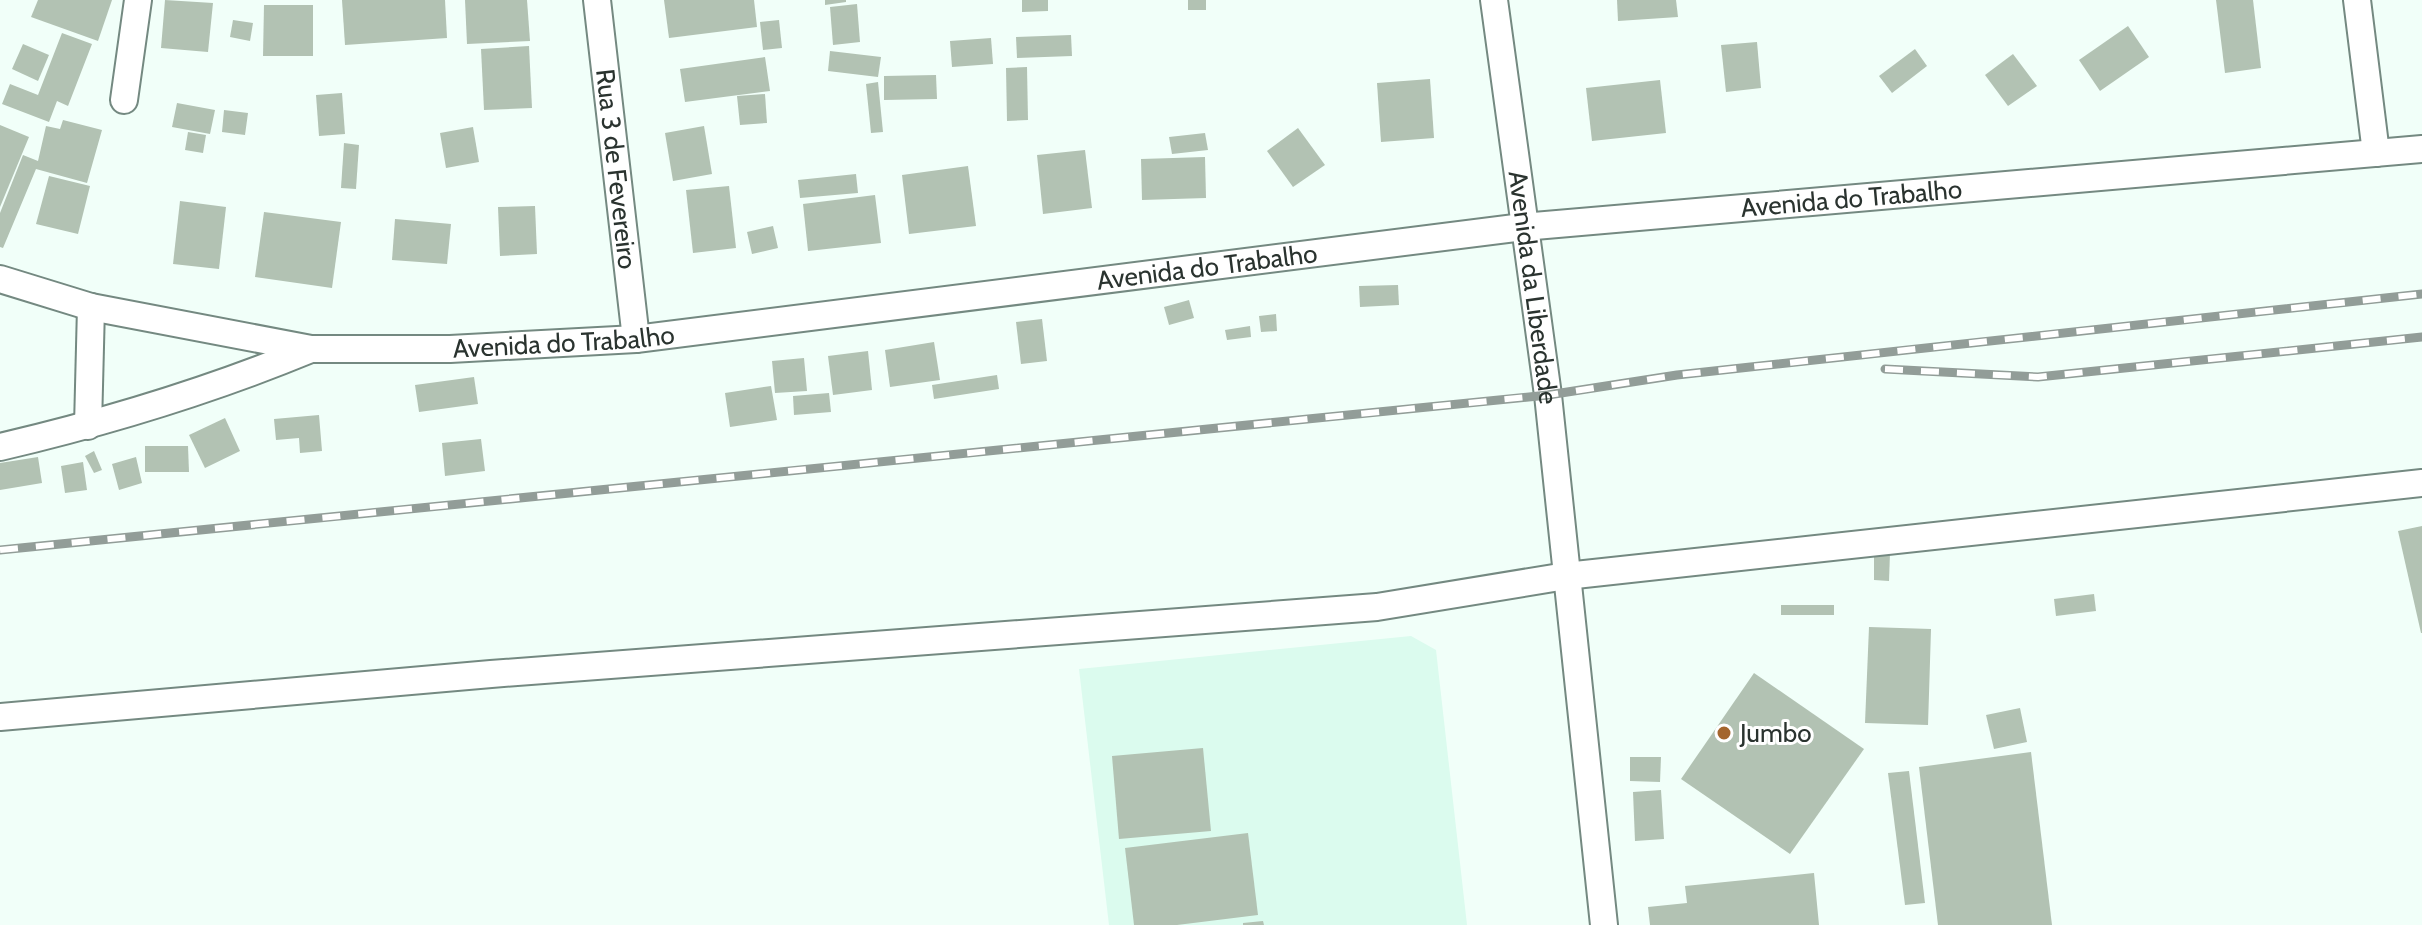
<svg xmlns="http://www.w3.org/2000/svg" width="2422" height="925" viewBox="0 0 2422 925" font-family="Cabin,sans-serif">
  <rect width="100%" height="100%" fill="#f1fff9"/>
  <path fill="#dbfbee" d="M1411,636L1436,650L1467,925H1109L1079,669Z"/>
  <g fill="#b2c2b3">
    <path d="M38,0H112L98,41L31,17Z"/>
    <path d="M165,0L213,3L208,52L161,48Z"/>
    <path d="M342,0H445L447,38L345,45Z"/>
    <path d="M465,0H527L530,41L467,44Z"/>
    <path d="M664,0H754L757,27L669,38Z"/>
    <path d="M825,0H846V2L825,5Z"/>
    <path d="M1022,0H1048V11L1022,12Z"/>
    <rect x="1188" y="0" width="18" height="10"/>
    <path d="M1617,0H1676L1678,17L1618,21Z"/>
    <path d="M2216,0H2253L2261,68L2225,73Z"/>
    <path d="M857,4L860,42L833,45L830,7Z"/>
    <path d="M264,5H313V56H263Z"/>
    <path d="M233,20L253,23L250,41L230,37Z"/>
    <path d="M779,20L782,48L763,50L760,22Z"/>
    <path d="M2128,26L2149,57L2100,91L2079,60Z"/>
    <path d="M62,33L92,44L68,106L57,101L49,122L2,104L10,84L38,95Z"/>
    <path d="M1071,35L1072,56L1017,58L1016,37Z"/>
    <path d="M991,38L993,64L952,67L950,41Z"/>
    <path d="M1757,42L1761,88L1726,92L1721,45Z"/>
    <path d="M23,44L49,55L38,81L12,69Z"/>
    <path d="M529,46L532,108L484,110L481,49Z"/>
    <path d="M1915,49L1927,66L1892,93L1879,76Z"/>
    <path d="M830,51L881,57L878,77L828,71Z"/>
    <path d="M2013,54L2037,86L2008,106L1985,75Z"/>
    <path d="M765,57L770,91L685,102L680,69Z"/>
    <path d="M1027,67L1028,120L1007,121L1006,68Z"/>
    <path d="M936,75L937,99L884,100V76Z"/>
    <path d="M1430,79L1434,138L1381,142L1377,83Z"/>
    <path d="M1660,80L1666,133L1592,141L1586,88Z"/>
    <path d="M878,82L883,132L871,133L866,84Z"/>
    <path d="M342,93L345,134L319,136L316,95Z"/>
    <path d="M765,94L767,123L740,125L737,96Z"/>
    <path d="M177,103L215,110L210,134L172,127Z"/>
    <path d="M224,110L248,113L245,135L222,132Z"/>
    <path d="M63,120L102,130L87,183L36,169L3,248L0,247V213L23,155L38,161L46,126L60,129Z"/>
    <path d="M0,125L29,137L0,207Z"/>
    <path d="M704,126L712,174L673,181L665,133Z"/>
    <path d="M473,127L479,162L446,168L440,133Z"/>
    <path d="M1298,128L1325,165L1293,187L1267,151Z"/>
    <path d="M188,132L206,135L203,153L185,150Z"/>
    <path d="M1205,133L1208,150L1172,154L1169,137Z"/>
    <path d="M344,143L359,145L356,189L341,188Z"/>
    <path d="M1085,150L1092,208L1043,214L1037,155Z"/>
    <path d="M1205,157L1206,198L1142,200L1141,159Z"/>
    <path d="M968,166L976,226L909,234L902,175Z"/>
    <path d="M856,174L858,193L800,198L798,180Z"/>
    <path d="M49,176L90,186L78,234L36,224Z"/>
    <path d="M729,186L736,248L693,253L686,190Z"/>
    <path d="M875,195L881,243L808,251L803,204Z"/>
    <path d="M180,201L226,207L219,269L173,264Z"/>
    <path d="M535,206L537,254L500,256L498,207Z"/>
    <path d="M264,212L341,222L332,288L255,277Z"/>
    <path d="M395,219L451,224L447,264L392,260Z"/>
    <path d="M773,226L778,248L752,254L747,232Z"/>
    <path d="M1398,285L1399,305L1360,307L1359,286Z"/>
    <path d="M1189,300L1194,318L1169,325L1164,307Z"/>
    <path d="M1276,314L1277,331L1261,332L1259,316Z"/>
    <path d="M1042,319L1047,361L1021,364L1016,322Z"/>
    <path d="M1250,326L1251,337L1227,340L1225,330Z"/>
    <path d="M934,342L940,380L890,387L885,350Z"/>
    <path d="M868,351L872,390L833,395L828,356Z"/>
    <path d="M804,358L807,391L775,393L772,361Z"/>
    <path d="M997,375L999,389L934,399L932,385Z"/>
    <path d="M474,377L478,404L419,412L415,385Z"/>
    <path d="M771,386L777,420L730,427L725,393Z"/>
    <path d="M829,393L831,412L794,415L793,396Z"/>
    <path d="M319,415L322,451L300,453L299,438L276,440L274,419Z"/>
    <path d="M225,418L240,451L205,468L189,435Z"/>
    <path d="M481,439L485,471L445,476L442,443Z"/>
    <path d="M145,446H188L189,472H145Z"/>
    <path d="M94,451L102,470L94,473L85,456Z"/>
    <path d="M38,457L42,483L0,490V463Z"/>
    <path d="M136,457L142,483L119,490L112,464Z"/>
    <path d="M83,462L87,490L65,493L61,466Z"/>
    <path d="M2422,526V633H2421L2398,531Z"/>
    <path d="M1874,553H1890L1889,581L1874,580Z"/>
    <path d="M2094,594L2096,611L2056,616L2054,599Z"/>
    <rect x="1781" y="605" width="53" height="10"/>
    <path d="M1869,627L1931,629L1928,725L1865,723Z"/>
    <path d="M1754,673L1864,749L1790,854L1681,779Z"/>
    <path d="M2020,708L2027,742L1994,749L1986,715Z"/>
    <path d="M1203,748L1211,831L1119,839L1112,756Z"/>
    <path d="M2031,752L2052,925H1938L1919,767Z"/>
    <path d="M1630,757H1661L1660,782L1630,781Z"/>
    <path d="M1909,771L1925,903L1905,905L1888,773Z"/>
    <path d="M1661,790L1664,839L1635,841L1633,792Z"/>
    <path d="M1248,833L1258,915L1177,925H1134L1125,848Z"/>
    <path d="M1814,873L1819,925H1650L1648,907L1687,903L1685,886Z"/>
    <path d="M1263,921L1264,925H1243V923Z"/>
  </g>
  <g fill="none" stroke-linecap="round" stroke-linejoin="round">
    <defs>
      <g id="minor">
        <path id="s1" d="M597,0L636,339"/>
        <path id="s2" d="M1494,0L1548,395L1604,925"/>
        <path d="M2357,0L2376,153"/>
        <path d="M124,100L138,0"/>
        <path id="s3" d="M0,279L91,307L311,349H450L636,339L1523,227L2422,149"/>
        <path d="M88,426L91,307"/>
        <path d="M0,447C107,422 209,391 311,349"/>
        <path d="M0,717L491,674L1377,607L1566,576L2422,483"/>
      </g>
    </defs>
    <use href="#minor" stroke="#748981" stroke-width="30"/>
    <use href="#minor" stroke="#fff" stroke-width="26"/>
    <defs>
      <g id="rail">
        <path d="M1885,369L2038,377L2422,337"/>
        <path d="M0,550L1548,395L1677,375L2422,294"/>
      </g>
    </defs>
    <use href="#rail" stroke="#929d98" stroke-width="9"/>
    <use href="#rail" stroke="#fff" stroke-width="6" stroke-dasharray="18" stroke-linecap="butt"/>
  </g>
  <circle fill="#a4652d" stroke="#fff" stroke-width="3" cx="1724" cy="733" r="8"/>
  <g text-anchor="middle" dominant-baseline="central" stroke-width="6" stroke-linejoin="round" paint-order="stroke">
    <g font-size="26" fill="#2a332f" stroke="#fff">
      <text stroke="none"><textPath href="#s1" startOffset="170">Rua 3 de Fevereiro</textPath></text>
      <text stroke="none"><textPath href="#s3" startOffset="1868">Avenida do Trabalho</textPath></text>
      <text stroke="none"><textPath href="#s3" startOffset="1220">Avenida do Trabalho</textPath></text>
      <text stroke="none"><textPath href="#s2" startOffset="290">Avenida da Liberdade</textPath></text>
      <text stroke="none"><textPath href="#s3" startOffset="572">Avenida do Trabalho</textPath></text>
    </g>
    <g font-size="26" fill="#2a332f" stroke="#fff" text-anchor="start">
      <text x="1740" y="733">Jumbo</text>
    </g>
  </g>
</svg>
